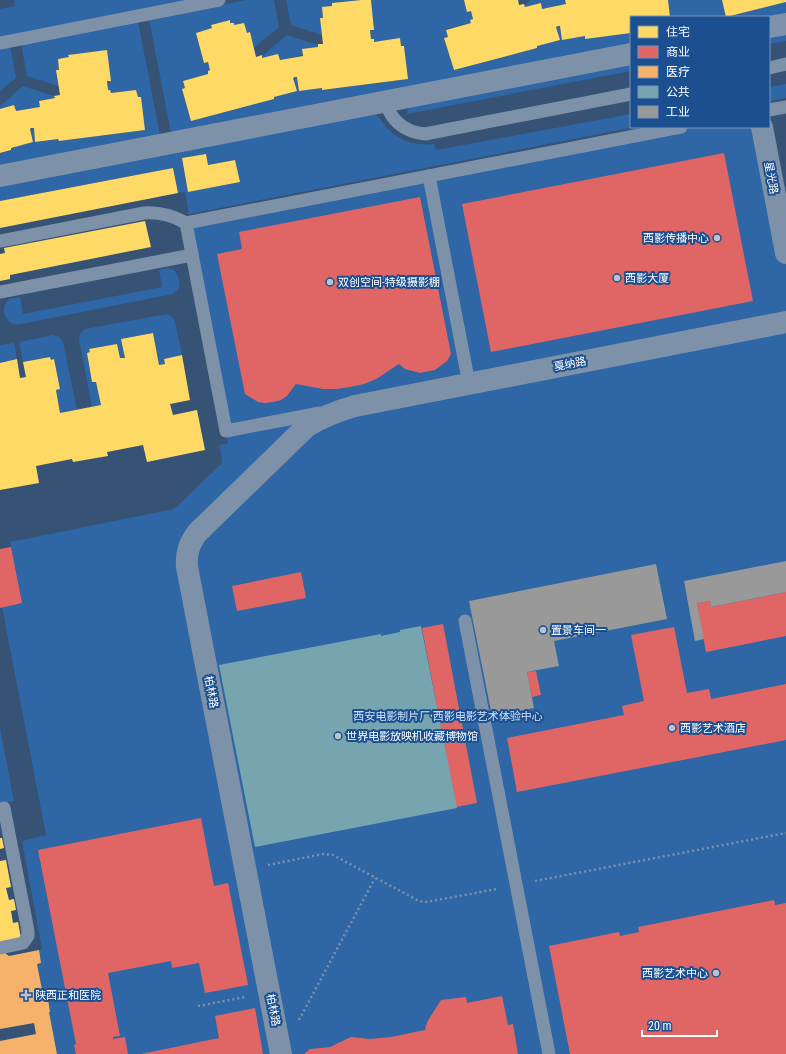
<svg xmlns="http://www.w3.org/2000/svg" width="786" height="1054" viewBox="0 0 786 1054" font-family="'Roboto Condensed','Noto Sans SC',sans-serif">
  <rect width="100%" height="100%" fill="#365274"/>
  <g fill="#2f66a5" fill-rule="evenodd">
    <path d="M14,0H188L0,37V9L15,6Z"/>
    <path d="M246,0H274L279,27L254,48L250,32L247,33L244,23L234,25L233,23H230L229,20L211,25L212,28L196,33L204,63L208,62L210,70L208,71V74L183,81L185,88L182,89L191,121L274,99V97L297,91L293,78L297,77L299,91L322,88L323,90L408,79L404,46H401L400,39L374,42L373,39H371L370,30H374L371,0H464L467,12L471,11L473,19L471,20V23L446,29L448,37L445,38L454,70L537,48V46L559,40L556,27L560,26L562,40L585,36V39L631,33V44L171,133L149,19Z"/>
    <path d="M286,0H361L332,3V6L322,8L323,18L320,19L322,35L291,25Z"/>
    <path d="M530,0H565L566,4L542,9L541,3L525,7V5Z"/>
    <path d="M668,0H722L727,17L786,2V14L769,17H670Z"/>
    <path d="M138,21L160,135L0,167V153L11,151V148L33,142L30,129L34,128L35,142L58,139L59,141L145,130L141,97H138L136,90L111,93L110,90H108L107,81H111L107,50L68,55L69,57L58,59L59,70H56L58,86L27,76L21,44Z"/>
    <path d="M786,33V41L769,44V36Z"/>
    <path d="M287,35L318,45V47C298,58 285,61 262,58V56Z"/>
    <path d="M10,46L16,78L0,91V48Z"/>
    <path d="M631,63V71L407,114L408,108L411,106Z"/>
    <path d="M786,84V98L769,101V87Z"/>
    <path d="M23,86L54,96L55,98L39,101L40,107L16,111L14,105L0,109V106Z"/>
    <path d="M375,114C381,118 385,126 390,131C402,142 419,146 434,144L436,150L631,114V127H635L189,214L185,192L178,193L173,168L0,201V186ZM206,154L208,165L235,160L239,182L188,192L182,158Z"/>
    <path d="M681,127H762L786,253V1054H57L49,1012H50L48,1000H44L37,964L41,963L39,950L42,949L22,841L46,835L2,607L0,549L11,547L10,542L174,509L221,464L222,459L219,445L228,443L186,223Z"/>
    <path d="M168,268L174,270C181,278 182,289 173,294L16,325C6,323 0,310 7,301C10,298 16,298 20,297L23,314L162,287L159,270Z"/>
    <path d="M167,314L171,316L175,321L182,355L164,359L165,364L159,365L153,333L121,339L125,358H120L117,344L90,349V352L87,353L92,382H96L101,405L92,407L79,339L80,334L85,329Z"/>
    <path d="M53,335L59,337L63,342L77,410L60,413L56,390L60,389L54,360H51L50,357L23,362L19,342Z"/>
    <path d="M14,343L17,359L0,363V345Z"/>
    <path d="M0,728L14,801L0,804Z"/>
  </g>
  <g fill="#ffd966">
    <path d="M361,0H371L374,30H370L371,39H374V42L400,38L401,46H404L408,79L322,90V88L299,91L297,77H295L293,78L297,91L274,97V99L191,121L182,89L185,88L183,81L208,74V71L210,70L208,62L204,63L196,33L212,28L211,25L230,20V23H234V25L244,23L247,33L250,32L256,57L262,55V58L278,54L280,60L303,56L302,49L318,47V44H323L320,18H323L322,7L332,6V3Z"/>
    <path d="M464,0H518L519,5L524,4L525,7L541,3L542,9L566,4L565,0H668L670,17H631V33L585,39V36L562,40L560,26H558L556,27L560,40L537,46V48L454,70L444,38L448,37L446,30L471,23L470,20L473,19L471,11L467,12Z"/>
    <path d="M722,0H786V2L726,17Z"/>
    <path d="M107,50L111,81H107L108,90H110L111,93L136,90L138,97H141L145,130L59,141L58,139L35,142L34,128H31L30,129L33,142L11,148V150L0,153V109L14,105L16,111L40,107L39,101L55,98L54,96L60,95L56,70H59L58,59L69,57L68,55Z"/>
    <path d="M206,154L208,165L235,160L240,182L188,192L182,158Z"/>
    <path d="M173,168L178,193L0,228V201Z"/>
    <path d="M145,221L151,247L10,275V279L0,281V254L5,253L4,248Z"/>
    <path d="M153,333L159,365L165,364L164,359L182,355L190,400L170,404L173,415L197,410L205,450L147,462L143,445L107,452L108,456L73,462L72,459L36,466L39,483L0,490V363L17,359L20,378L26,377L23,362L50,357L51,360L54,359L60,389L56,390L60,413L101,405L96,382H92L87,353L90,352L89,349L117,344L120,358H125L121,339Z"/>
    <path d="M0,838H2L4,848L0,849Z"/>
    <path d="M6,860L11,887L6,888L9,900L14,899L16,910L11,911L13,923L18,922L21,938L0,942V861Z"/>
  </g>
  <g fill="#e06666">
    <path d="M724,153L753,301L491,352L462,204Z"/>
    <path d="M420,197L451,354L447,361L435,370L420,373L405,369L399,364L376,379L364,384L350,387L337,389H323L296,384L287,396L281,400L273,402L265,403L258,402L245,394L217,254L242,249L239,232Z"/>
    <path d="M11,547L22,603L0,608V549Z"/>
    <path d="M301,572L306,598L237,611L232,586Z"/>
    <path d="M786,592V636L706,652L697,603L710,601L711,607Z"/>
    <path d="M443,624L477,803L456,807L422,628Z"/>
    <path d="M674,627L687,693L709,689L711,699L786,684V740L517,792L507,738L624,715L622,706L644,701L631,635Z"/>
    <path d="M536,671L541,695L532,697L527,672Z"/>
    <path d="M201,818L214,886L228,883L248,985L205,993L199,963L172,968L171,961L108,973L120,1036L113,1037V1039L125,1037L128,1054H76L74,1045L76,1044L38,850Z"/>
    <path d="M774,900L775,905L786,903V1054H570L549,946L619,932L620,936L639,932L638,927Z"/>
    <path d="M502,996L508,1025L513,1024L518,1054H304L310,1049L330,1047L351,1037L370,1039L391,1037L425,1030L427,1022L441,1000L466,997L467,1003Z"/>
    <path d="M255,1008L263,1054H141L219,1038L215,1016Z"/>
  </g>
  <path fill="#f6b26b" d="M39,950L41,963L37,964L44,1000L48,999L50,1012H49L57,1054H0V1041L36,1034L34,1023L0,1029V953H5L9,956Z"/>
  <path fill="#76a5af" d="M421,626L457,808L255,847L219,665L381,634V636L400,632V630Z"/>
  <g fill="#999">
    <path d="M786,561V592L711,607L710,601L697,603L704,639L695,641L684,581Z"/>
    <path d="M656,564L667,619L554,641L559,666L527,672L534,708L492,716L469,601Z"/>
  </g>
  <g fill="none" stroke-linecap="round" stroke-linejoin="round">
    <g stroke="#7d92a8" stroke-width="2.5" stroke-dasharray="2 3" stroke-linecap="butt">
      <path d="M268,865L323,854L333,855L419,901L426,902L497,889"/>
      <path d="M535,881L786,833"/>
      <path d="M198,1006L245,997"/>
      <path d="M299,1020L375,878"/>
    </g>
    <g stroke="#7d92a8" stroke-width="13">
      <path d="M0,43L219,0"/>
      <path d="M769,68L786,64"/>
      <path d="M385,101C391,121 405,132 425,134L631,94"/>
      <path d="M769,110L786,107"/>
      <path d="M429,176L469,384"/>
      <path d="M0,241L144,213C160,212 172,215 186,223"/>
      <path d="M0,292L192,255"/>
      <path d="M320,413L226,431L186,223L681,127"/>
      <path d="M465,621L549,1054"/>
      <path d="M0,948L23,943L28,936V931L4,808"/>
    </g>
    <g stroke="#7d92a8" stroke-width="22">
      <path d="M769,27L786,24"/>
      <path d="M762,127L786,253"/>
      <path d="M0,176L631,54"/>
      <path d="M281,1054L187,567C186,553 189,544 197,533L306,427C322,417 337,411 355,406L786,322"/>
    </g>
  </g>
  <g fill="#b9c2ce" stroke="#1b4f8f" stroke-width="1.5">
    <circle cx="717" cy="238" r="4"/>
    <circle cx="617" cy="278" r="4"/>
    <circle cx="330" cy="282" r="4"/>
    <circle cx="543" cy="630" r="4"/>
    <circle cx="672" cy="728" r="4"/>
    <circle cx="338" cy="736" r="4"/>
    <circle cx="716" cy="973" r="4"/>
    <path d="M24 989h4v4h4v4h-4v4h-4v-4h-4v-4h4z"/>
  </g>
  <g text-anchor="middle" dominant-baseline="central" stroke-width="4" stroke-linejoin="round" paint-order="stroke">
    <g font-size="11" fill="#fff" stroke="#1b4f8f">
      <text transform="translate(771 178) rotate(79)">星光路</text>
      <text transform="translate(570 364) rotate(-11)">戛纳路</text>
      <text transform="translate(211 692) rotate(79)">柏林路</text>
      <text transform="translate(273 1010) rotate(79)">柏林路</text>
    </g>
    <g font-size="11" fill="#fff" stroke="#1b4f8f" text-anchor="start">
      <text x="709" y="238" text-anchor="end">西影传播中心</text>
      <text x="625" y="278">西影大厦</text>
      <text x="338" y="282">双创空间-特级摄影棚</text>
      <text x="551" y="630">置景车间一</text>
      <text x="680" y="728">西影艺术酒店</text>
      <text x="346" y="736">世界电影放映机收藏博物馆</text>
      <text x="708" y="973" text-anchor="end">西影艺术中心</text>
      <text x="35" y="995">陕西正和医院</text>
    </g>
    <g font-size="11" fill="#cfe3fa" stroke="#1b4f8f">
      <text x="448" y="716">西安电影制片厂·西影电影艺术体验中心</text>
    </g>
  </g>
  <rect x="630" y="16" width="140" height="112" fill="#1b4f8f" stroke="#7695bc"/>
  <rect x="638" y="26" width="20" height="12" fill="#ffd966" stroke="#7695bc"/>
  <text x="666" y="36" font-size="12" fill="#ffffff">住宅</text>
  <rect x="638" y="46" width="20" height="12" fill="#e06666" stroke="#7695bc"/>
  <text x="666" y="56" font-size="12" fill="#ffffff">商业</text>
  <rect x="638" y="66" width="20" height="12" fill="#f6b26b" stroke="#7695bc"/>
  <text x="666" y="76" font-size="12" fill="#ffffff">医疗</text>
  <rect x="638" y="86" width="20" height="12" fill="#76a5af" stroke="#7695bc"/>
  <text x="666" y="96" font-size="12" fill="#ffffff">公共</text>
  <rect x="638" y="106" width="20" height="12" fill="#999999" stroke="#7695bc"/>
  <text x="666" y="116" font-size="12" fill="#ffffff">工业</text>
  <path d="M642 1030v6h75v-6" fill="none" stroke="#ffffff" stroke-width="2"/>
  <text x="648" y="1030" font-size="12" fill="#ffffff" stroke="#1b4f8f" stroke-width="3" paint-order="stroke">20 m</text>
</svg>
